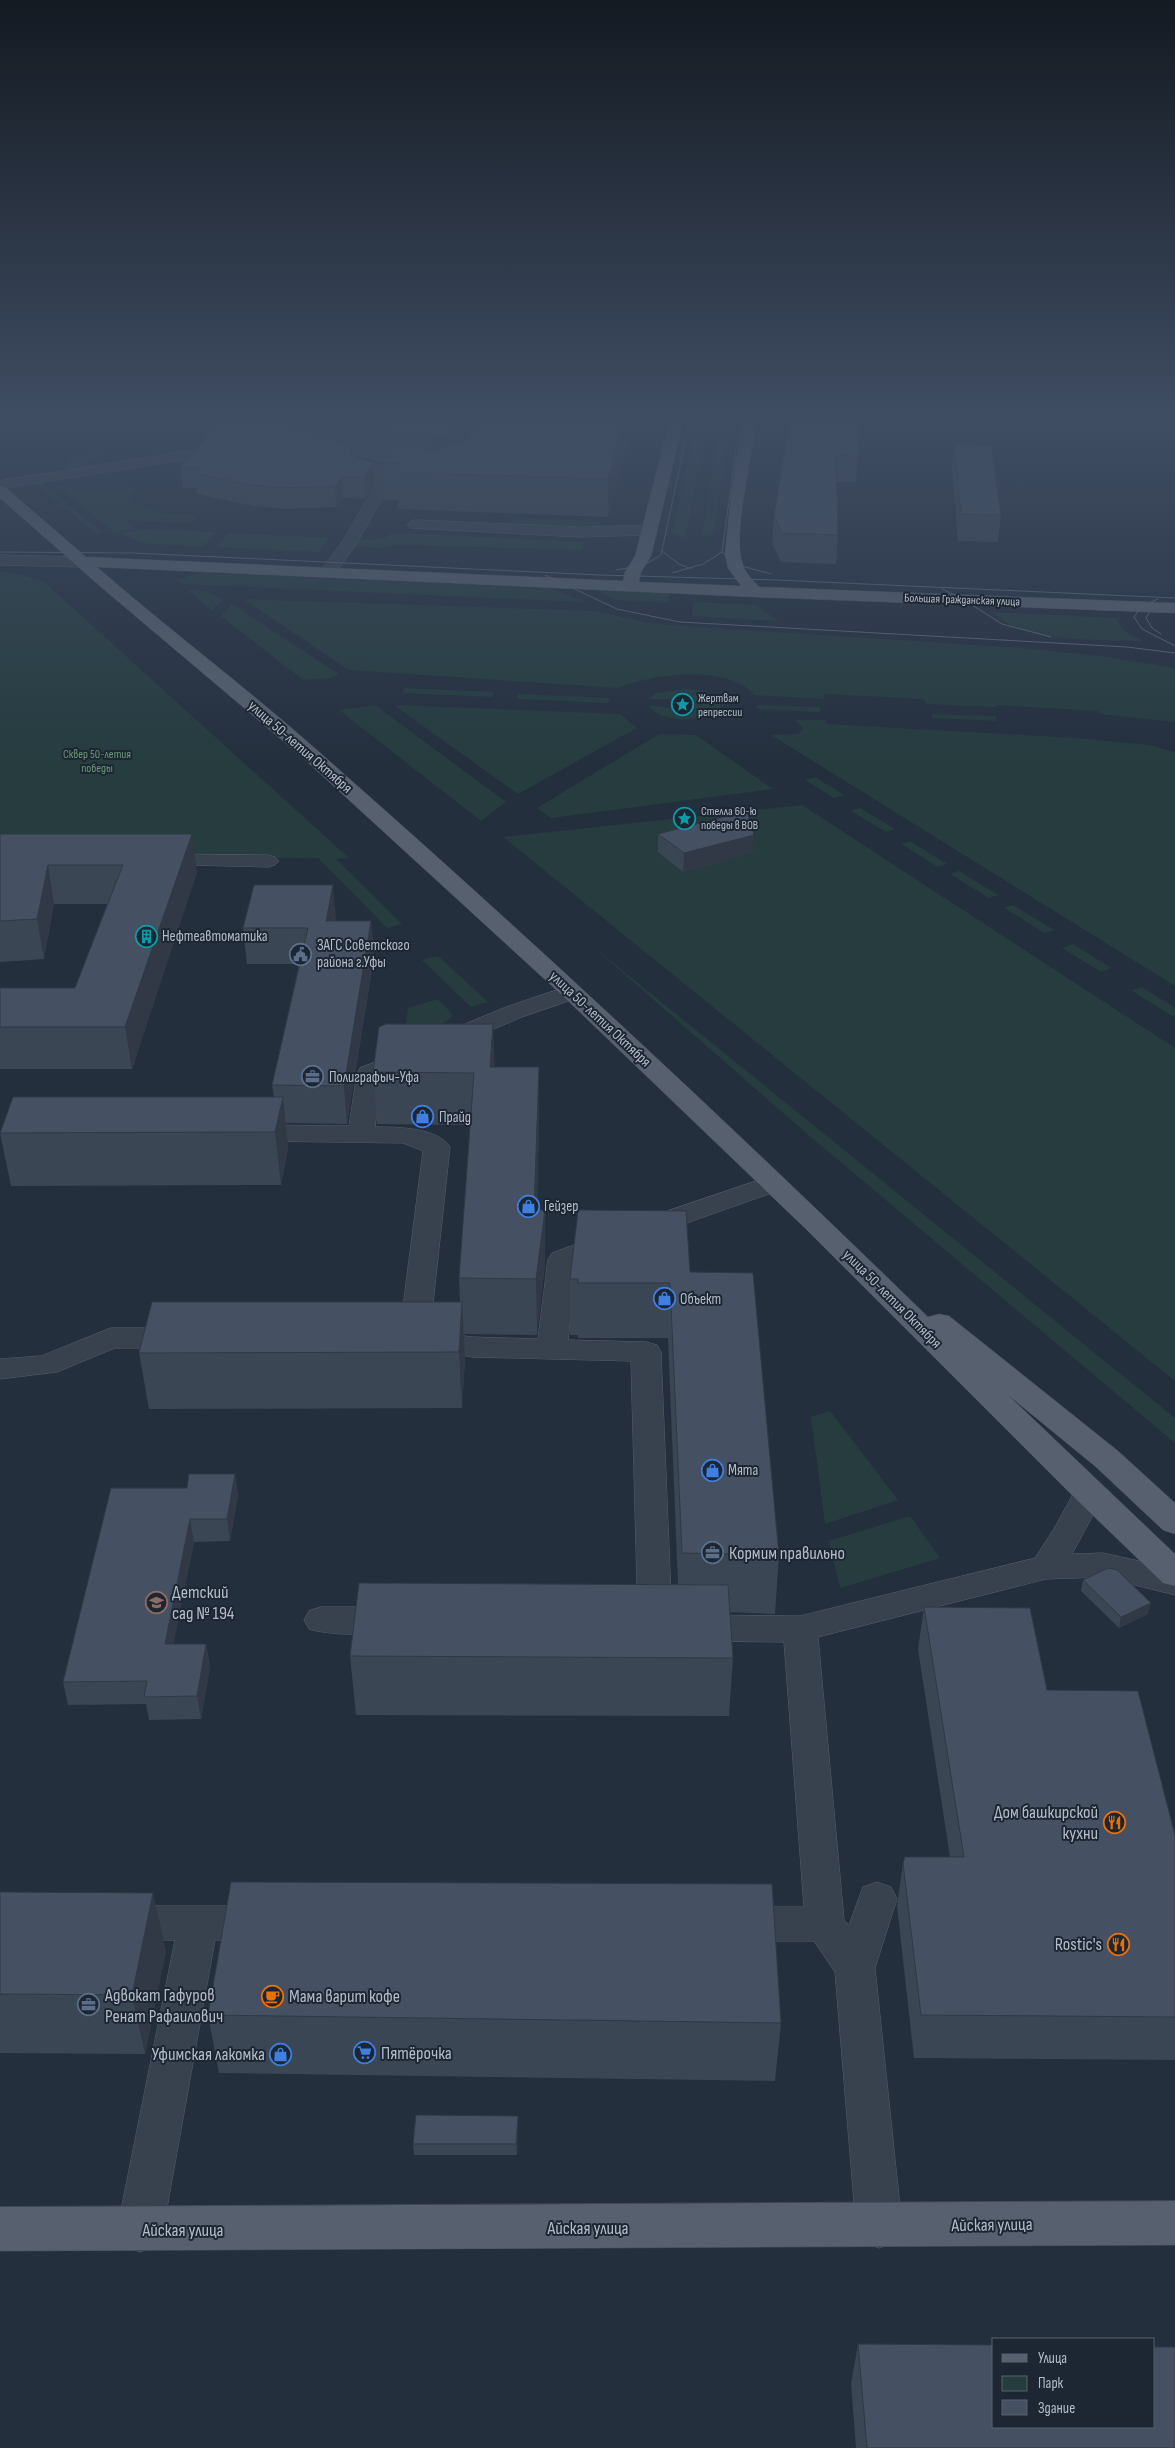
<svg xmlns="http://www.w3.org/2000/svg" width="1175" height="2448" viewBox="0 0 1175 2448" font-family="'Sofia Sans Condensed',sans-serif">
  <rect width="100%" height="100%" fill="#242f3e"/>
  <g fill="#263c3f">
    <path d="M698,419H709L685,538L672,533Z"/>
    <path d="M721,419H731L713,534L702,537Z"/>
    <path d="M98,450L108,454L87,460L94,467L64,472L68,457L85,455Z"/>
    <path d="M41,482L103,533L96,534L35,483Z"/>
    <path d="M57,486L135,488L130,496C146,515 174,515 197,515L191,523L126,520L135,528L114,532Z"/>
    <path d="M514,518L602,521L600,526H595L515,524L512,522Z"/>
    <path d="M149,529L216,532L203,547L141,543L121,533Z"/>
    <path d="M228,533L329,538L319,552L217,547Z"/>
    <path d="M392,533L585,542L582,550L400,545L379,548L353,546L356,540L384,539Z"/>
    <path d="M4,572L19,574L43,581L349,858L336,859L402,924L387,928L318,858L0,857V573Z"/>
    <path d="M203,573L549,588L585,602L183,584L174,580Z"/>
    <path d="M186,589L208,592L223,600L212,610Z"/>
    <path d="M596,590L667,593L670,595L668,603L616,600Z"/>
    <path d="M243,599L595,611L649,623L695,627L1023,648L1108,657L1175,668V722L1100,714L1098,711L997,705L996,707L926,704L923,699L824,694L823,699L755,695C727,664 653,674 618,688L349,670Z"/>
    <path d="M694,602L755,605L779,621L692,616Z"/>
    <path d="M232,604L339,674L332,678L303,680L221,616Z"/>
    <path d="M991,612L1118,618C1117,632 1134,635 1143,641C1100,639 1050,642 1010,625C1004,622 997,616 991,612Z"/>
    <path d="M404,688L494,692L492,697L402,693Z"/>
    <path d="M687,689L704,691L719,699L721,707C705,724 662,724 648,705C660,706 684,713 692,706L688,700L649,699L656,693Z"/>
    <path d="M518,694L610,698L608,703L517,699Z"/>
    <path d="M375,705L506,802L481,821L339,710Z"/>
    <path d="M394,705L620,714L637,728L518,794Z"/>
    <path d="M757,705L821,707L820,712L757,709Z"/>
    <path d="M932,714L996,716V721L932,718Z"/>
    <path d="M795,720H825L827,724L1077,738L1150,745L1175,752V986L771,735L798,734L804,729Z"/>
    <path d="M659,734L696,735L773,789L551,818L537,808Z"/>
    <path d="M815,777L844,795L834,798L805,780Z"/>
    <path d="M802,805L1175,1048V1381L503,837Z"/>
    <path d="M860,808L895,829L886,832L851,811Z"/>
    <path d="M910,841L947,864L938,867L901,844Z"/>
    <path d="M959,871L998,895L989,898L950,874Z"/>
    <path d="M1013,905L1054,930L1045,933L1004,908Z"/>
    <path d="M1073,944L1111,968L1101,972L1062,948Z"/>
    <path d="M591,945L1175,1418V1443L806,1133Z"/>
    <path d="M438,956L488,1002L471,1007L422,960Z"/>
    <path d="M1142,987L1175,1008V1015L1172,1016L1131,990Z"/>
    <path d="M438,999L452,1014L450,1019L442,1024H406L408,1008Z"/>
    <path d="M830,1411L898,1500L825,1524L811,1417Z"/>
    <path d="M910,1516L940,1558L840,1588L829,1541Z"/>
  </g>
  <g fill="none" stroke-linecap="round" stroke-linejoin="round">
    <defs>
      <g id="minor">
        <path d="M210,419H224L215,429L248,432L255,436L248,440L203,436L200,430Z"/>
        <path d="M195,450L200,451L202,454L200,457L0,489V481Z"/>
        <path d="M338,452L396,471L424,475L426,478L419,482L387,477L391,483L357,543L334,575L328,577L320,572L342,542L377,483C370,476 358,479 352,471L357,467L333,459L331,456L333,453Z"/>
        <path d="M415,520L580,527L650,525L658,530L650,535L580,537L410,528L407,525L410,522Z"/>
        <path d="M0,555L82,557L90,562L82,567L0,565Z"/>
        <path d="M159,854L268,855L275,857L279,861L275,865L268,867L152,864L148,860L152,856Z"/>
        <path d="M572,985L580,987L584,992L580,997L522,1017L461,1043L452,1045L443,1043L440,1038L443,1033L506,1007Z"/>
        <path d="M408,1050L417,1052L420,1057L417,1062L381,1077L375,1127C396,1127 437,1127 450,1147L430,1331L472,1337L538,1339L548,1259L552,1253L598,1236L608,1234L618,1236L622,1242L618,1248L576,1264L568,1340L646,1342L657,1345L661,1352L672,1621L667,1630L655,1634L643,1630L638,1621L631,1361L472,1357L404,1345L399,1338L423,1151L403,1143L258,1141L242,1135L238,1130L242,1125L251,1122L262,1125L349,1126L357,1073L360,1068Z"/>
        <path d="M774,1175L783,1177L787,1183L783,1189L661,1232L651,1234L641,1232L637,1226L641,1220Z"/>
        <path d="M111,1328H180L190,1331L195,1338L190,1345L180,1348H115L57,1372L0,1379V1359L41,1356Z"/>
        <path d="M1089,1482L1100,1485L1105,1493L1072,1554L1103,1553L1175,1569V1595L1103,1577L1046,1579L818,1637L844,1920L849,1925L863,1887L877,1882L891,1887L897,1899L875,1968L902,2226L895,2242L879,2248L863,2242L856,2226L835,1972L814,1941H736L722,1936L716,1924L722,1912L736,1907H804L784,1642L694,1641L682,1637L677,1628L682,1619L694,1615L800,1616L1035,1558L1055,1527L1078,1485Z"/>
        <path d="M321,1607H391L403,1611L408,1620L403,1629C380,1636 332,1636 309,1629L304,1620L309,1611Z"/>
        <path d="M121,1906H261L275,1911L281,1923L275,1935L261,1940H215L163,2230L156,2246L140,2252L124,2246L117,2230L175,1940H121L107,1935L101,1923L107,1911Z"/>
      </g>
      <g id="major">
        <path d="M670,419H684L651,556L641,572L639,582L741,586L728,568L725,554L731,494L743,419H756C754,454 731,535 743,565C746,574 753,580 759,587L1175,603V613L754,597L97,567C169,630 246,687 318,751C526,934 729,1123 928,1317L939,1314L949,1316L1118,1451L1175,1503V1534L1163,1530L1096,1467L1007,1394L1175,1554V1586L1163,1583L1078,1501L808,1231L564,997L302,757L101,587L0,498V486L5,487L86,557L623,581L625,572L635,556Z"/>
        <path d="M1175,2201V2245L0,2251V2207Z"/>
      </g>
    </defs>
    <use href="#minor" stroke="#565f6c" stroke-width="1"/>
    <use href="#major" stroke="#414a57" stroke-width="1"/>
    <use href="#minor" fill="#38414e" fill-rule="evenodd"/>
    <use href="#major" fill="#56606e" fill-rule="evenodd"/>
    <g stroke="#5a6575" stroke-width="1">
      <path d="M662,551L679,564L691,569"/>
      <path d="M0,552L133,553L600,575L777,580L1175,598"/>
      <path d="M722,552L738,565L771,574"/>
      <path d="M616,570L644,565L661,555L690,419"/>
      <path d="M672,573L703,564L722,552L740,419"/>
      <path d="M545,575L617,609L680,622L1127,647L1175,653"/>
      <path d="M942,589L961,598L1002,624L1051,637"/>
      <path d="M1158,599L1142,606L1134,617L1142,629L1175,646"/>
      <path d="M1161,604L1152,608L1146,618L1152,628L1161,634"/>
    </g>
  </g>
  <g fill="#3b4654">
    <path d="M234,419H634L608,517L398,509V500H384L382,463L352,454V455L373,463L375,483L365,499L343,498L336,507L285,509L254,506L197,494V488H183L180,467L234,421Z"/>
    <path d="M786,444L858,456L856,482H837L838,535L836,564L781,562L772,543L774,515Z"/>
    <path d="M954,444L1001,515L998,542L958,541L952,469Z"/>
    <path d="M0,834L197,872L132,1069H0V988H75L107,904H54L44,959L0,962Z"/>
    <path d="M658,834L753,853L683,872L658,852Z"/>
    <path d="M336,921H371L374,957L347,1124L285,1123L288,1149L281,1185L11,1186L0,1133L274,1097L272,1085L299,964H247L243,928Z"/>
    <path d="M493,1024L494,1067H539V1120L537,1210H545V1264L537,1335L463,1334L465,1358L462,1408L149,1409L139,1353L460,1302L459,1278L470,1125L377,1124L373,1072Z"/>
    <path d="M690,1272L779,1555L775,1614L730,1612L733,1658L729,1716L356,1715L350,1656L678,1584L668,1338H578V1335H570V1279Z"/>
    <path d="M235,1474L238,1496L230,1541L194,1542L173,1644H206L210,1667L201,1719L149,1720L146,1704L68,1705L63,1682L187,1488Z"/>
    <path d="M1083,1580L1148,1614L1119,1628L1081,1591Z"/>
    <path d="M924,1607L1047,1690L1175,1835V2060L914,2058L897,1906L903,1863L950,1857L918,1649Z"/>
    <path d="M0,1892L166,1951L145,2054L0,2053Z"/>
    <path d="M208,2015L781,2023L775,2081L219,2073Z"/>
    <path d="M518,2116V2127L517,2155H414L413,2144Z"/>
    <path d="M858,2344L1175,2448H856L851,2384Z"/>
  </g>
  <g fill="#303945">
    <path d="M461,419H483L452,471L435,473L433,438Z"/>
    <path d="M625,419H634L608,517V479Z"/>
    <path d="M352,446L353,467L349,451Z"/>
    <path d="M373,463L375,483L365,499L364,478Z"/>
    <path d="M342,477L343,498L336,507L335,486Z"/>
    <path d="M192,834L197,872L132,1069L125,1027Z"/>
    <path d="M754,835L753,853L683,872L684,853Z"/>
    <path d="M48,865L54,904L44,959L37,919Z"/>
    <path d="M333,885L336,920L329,957L326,921Z"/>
    <path d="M371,921L374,957L347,1124L344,1086Z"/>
    <path d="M493,1024L495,1075L490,1067Z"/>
    <path d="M539,1067V1120L536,1264L534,1210Z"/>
    <path d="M283,1097L288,1149L281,1185L275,1132Z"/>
    <path d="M545,1210V1264L537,1335L536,1279Z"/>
    <path d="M462,1302L465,1358L462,1408L459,1352Z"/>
    <path d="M235,1474L238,1496L230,1541L227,1519Z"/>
    <path d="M190,1519L194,1542L169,1667L165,1644Z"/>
    <path d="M1151,1603L1148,1614L1119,1628L1121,1617Z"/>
    <path d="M206,1644L210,1667L201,1719L197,1696Z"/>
    <path d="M153,1893L166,1951L145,2054L132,1995Z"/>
    <path d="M518,2116V2127L517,2155L516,2144Z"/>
  </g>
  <g fill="#455162" stroke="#303945">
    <path d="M351,419H461L450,435L433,438L392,432Z"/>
    <path d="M479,419H625L608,479L396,472L401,463H382L391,448L388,442L413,448L433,449L464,444Z"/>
    <path d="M788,419H860L858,456L836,455L838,535L782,533L774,515L786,444Z"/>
    <path d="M223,420L286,425L352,446L349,451L352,455L373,463L364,478L342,477L335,486L283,488L252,485L195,473L200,468L180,467Z"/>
    <path d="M954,444L991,445L1001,515L961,514Z"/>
    <path d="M747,811L754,835L684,853L658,834Z"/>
    <path d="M0,834H192L125,1027H0V988H75L123,865H48L37,919L0,921Z"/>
    <path d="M254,885H333L326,921H371L344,1086L272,1085L308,928H243Z"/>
    <path d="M386,1024H493L490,1067H539L534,1210H545L536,1279L459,1278L474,1073L373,1072L379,1027Z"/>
    <path d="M13,1097H283L275,1132L0,1133Z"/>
    <path d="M580,1210L686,1211L690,1272L753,1273L779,1555L682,1553L670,1283H578V1279H570L578,1211Z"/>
    <path d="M152,1302H462L459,1352L139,1353Z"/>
    <path d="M189,1474H235L227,1519H190L165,1644H206L197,1696L144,1697L147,1681L63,1682L111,1488H187Z"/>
    <path d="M1108,1568L1117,1570L1151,1603L1121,1617L1083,1580Z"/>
    <path d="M359,1583L728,1585L733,1658L350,1656Z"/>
    <path d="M924,1607L1030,1608L1047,1690L1138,1691L1175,1835V2017L921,2015L903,1863L905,1857H964Z"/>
    <path d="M231,1882L772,1884L781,2023L208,2015Z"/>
    <path d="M0,1892L153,1893L132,1995L0,1994Z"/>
    <path d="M416,2115L518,2116L516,2144H413Z"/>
    <path d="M858,2344L994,2345V2427H1154V2347H1175V2448H867Z"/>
  </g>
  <linearGradient id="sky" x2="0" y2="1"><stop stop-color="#141a22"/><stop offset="0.55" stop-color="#3f4d63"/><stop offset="1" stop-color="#3f4d63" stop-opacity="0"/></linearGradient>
  <rect width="1175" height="761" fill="url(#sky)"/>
  <defs>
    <symbol id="sight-ring" viewBox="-11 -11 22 22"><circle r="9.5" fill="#1d2633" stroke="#0f9aa8" stroke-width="1.5"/><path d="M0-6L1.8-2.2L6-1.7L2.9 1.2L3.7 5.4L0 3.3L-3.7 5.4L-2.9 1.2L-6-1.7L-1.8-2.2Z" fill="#0f9aa8"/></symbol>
    <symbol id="building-ring" viewBox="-11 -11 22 22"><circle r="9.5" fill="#1d2633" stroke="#0f9aa8" stroke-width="1.5"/><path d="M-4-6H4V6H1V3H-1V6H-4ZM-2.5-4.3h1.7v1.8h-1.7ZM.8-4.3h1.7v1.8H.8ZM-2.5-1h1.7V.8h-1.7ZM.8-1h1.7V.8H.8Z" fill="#0f9aa8"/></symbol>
    <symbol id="civic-ring" viewBox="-11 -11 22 22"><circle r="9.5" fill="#1d2633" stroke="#5c6f8a" stroke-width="1.5"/><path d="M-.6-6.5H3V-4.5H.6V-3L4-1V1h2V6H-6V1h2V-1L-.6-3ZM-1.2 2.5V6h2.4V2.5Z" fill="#5c6f8a"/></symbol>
    <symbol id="office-ring" viewBox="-11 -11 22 22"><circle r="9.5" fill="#1d2633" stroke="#5c6f8a" stroke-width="1.5"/><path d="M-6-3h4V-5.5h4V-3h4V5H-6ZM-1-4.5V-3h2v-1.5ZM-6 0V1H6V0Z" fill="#5c6f8a"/></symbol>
    <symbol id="shop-ring" viewBox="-11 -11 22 22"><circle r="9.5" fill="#1d2633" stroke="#3f7fe0" stroke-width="1.5"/><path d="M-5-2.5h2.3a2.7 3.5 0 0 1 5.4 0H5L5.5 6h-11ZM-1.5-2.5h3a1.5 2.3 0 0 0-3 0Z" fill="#3f7fe0"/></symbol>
    <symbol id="school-ring" viewBox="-11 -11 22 22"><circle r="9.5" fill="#1d2633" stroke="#8d6e63" stroke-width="1.5"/><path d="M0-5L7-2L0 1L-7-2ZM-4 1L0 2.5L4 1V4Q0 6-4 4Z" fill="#8d6e63"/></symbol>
    <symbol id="restaurant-ring" viewBox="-11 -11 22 22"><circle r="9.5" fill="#1d2633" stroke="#e8710a" stroke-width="1.5"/><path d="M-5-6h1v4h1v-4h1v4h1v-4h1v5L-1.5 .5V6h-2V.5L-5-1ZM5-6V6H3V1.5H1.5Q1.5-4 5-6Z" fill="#e8710a"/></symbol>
    <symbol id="cafe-ring" viewBox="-11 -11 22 22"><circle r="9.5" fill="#1d2633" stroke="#e8710a" stroke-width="1.5"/><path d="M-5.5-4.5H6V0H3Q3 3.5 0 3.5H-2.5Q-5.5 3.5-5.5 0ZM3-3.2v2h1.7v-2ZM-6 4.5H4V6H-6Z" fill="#e8710a"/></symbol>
    <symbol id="supermarket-ring" viewBox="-11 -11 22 22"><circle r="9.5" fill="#1d2633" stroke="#3f7fe0" stroke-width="1.5"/><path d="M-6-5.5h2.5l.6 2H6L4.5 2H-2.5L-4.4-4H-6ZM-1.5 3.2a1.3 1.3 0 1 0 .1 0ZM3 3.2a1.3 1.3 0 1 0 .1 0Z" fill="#3f7fe0"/></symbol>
  </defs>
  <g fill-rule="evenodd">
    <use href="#sight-ring" x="670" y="692" width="25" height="25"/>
    <use href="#sight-ring" x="672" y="806" width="25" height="25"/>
    <use href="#building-ring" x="134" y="924" width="25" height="25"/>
    <use href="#civic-ring" x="288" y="942" width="25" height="25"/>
    <use href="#office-ring" x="300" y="1064" width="25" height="25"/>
    <use href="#shop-ring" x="410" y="1104" width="25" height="25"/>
    <use href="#shop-ring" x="516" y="1194" width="25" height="25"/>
    <use href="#shop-ring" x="652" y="1286" width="25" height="25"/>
    <use href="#shop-ring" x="700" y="1458" width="25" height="25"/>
    <use href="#office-ring" x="700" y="1540" width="25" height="25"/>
    <use href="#school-ring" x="144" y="1590" width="25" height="25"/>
    <use href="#restaurant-ring" x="1102" y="1810" width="25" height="25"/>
    <use href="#restaurant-ring" x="1106" y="1932" width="25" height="25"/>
    <use href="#cafe-ring" x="260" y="1984" width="25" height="25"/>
    <use href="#office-ring" x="76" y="1992" width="25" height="25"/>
    <use href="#supermarket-ring" x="352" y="2040" width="25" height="25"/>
    <use href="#shop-ring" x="268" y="2042" width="25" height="25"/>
  </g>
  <g text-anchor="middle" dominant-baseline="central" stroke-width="4" stroke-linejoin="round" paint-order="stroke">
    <g font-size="12" fill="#b4bcc9" stroke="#1d2633">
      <text transform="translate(962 600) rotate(2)">Большая Гражданская улица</text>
    </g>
    <g font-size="12" fill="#b4bcc9" stroke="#1d2633" text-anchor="start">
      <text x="698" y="698">Жертвам<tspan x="698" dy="14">репрессии</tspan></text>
      <text x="701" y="811">Стелла 60-ю<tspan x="701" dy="14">победы в ВОВ</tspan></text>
    </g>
    <g font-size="12" fill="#6b9a76" stroke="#1d2633">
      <text x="97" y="754">Сквер 50-летия<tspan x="97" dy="14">победы</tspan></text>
    </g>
    <g font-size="15" fill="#b4bcc9" stroke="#1d2633">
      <text transform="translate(300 747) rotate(41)">улица 50-летия Октября</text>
      <text transform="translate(600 1019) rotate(43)">улица 50-летия Октября</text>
      <text transform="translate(892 1299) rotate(45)">улица 50-летия Октября</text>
    </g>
    <g font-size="15" fill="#b4bcc9" stroke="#1d2633" text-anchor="start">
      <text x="162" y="936">Нефтеавтоматика</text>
      <text x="317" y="945">ЗАГС Советского<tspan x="317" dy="17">района г.Уфы</tspan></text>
      <text x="329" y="1077">Полиграфыч-Уфа</text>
      <text x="439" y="1117">Прайд</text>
      <text x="544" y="1206">Гейзер</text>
      <text x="680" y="1299">Объект</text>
      <text x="728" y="1470">Мята</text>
    </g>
    <g font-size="18" fill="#b4bcc9" stroke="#1d2633" text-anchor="start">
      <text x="729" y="1553">Кормим правильно</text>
      <text x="172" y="1592">Детский<tspan x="172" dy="21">сад № 194</tspan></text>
      <text x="1098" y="1812" text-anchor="end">Дом башкирской<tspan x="1098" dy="21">кухни</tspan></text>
      <text x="1102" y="1944" text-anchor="end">Rostic's</text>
      <text x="105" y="1995">Адвокат Гафуров<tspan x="105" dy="21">Ренат Рафаилович</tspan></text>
      <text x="289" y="1996">Мама варит кофе</text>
      <text x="381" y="2053">Пятёрочка</text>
      <text x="265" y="2054" text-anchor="end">Уфимская лакомка</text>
    </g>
    <g font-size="18" fill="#b4bcc9" stroke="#1d2633">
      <text transform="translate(992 2225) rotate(-1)">Айская улица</text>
      <text x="588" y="2228">Айская улица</text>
      <text x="183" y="2230">Айская улица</text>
    </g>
  </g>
  <rect x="992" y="2338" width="162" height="90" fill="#1d2633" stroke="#59626f"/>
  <rect x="1002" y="2354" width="25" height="8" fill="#56606e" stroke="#59626f"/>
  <text x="1038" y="2363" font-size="15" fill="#b4bcc9">Улица</text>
  <rect x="1002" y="2376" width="25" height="15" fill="#263c3f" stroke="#59626f"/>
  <text x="1038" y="2388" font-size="15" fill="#b4bcc9">Парк</text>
  <rect x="1002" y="2400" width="25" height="15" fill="#455162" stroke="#59626f"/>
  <text x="1038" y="2413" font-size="15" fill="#b4bcc9">Здание</text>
</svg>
